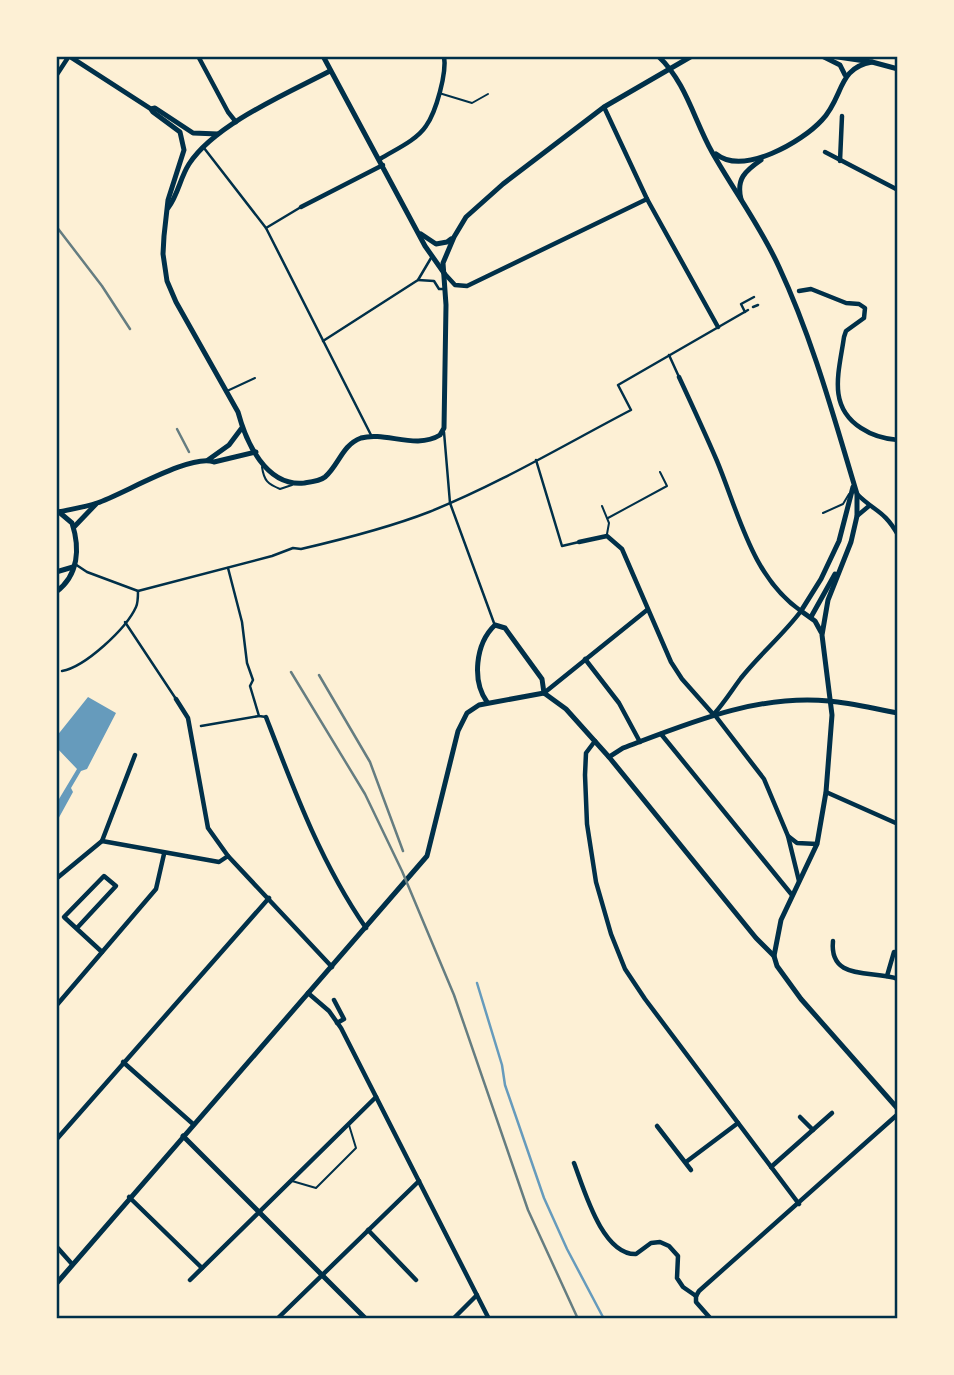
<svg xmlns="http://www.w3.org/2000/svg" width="954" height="1375" viewBox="0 0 954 1375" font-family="'IBM Plex Serif',serif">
  <rect width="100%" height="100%" fill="#fdf0d5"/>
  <path fill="#669bbc" d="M88,697L116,713L87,769L81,771L71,788L73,792L56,823V804L77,769L56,747V737Z"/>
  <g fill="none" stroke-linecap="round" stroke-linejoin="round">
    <path stroke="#669bbc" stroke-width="2.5" d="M477,983L502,1065L505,1085L544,1198L567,1249L604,1319"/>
    <g stroke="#003049" stroke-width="2">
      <path d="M439,93L472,103L488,94"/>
      <path d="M227,391L255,378"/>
      <path d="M262,467C264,481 268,484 280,489L292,485"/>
      <path d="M602,506L609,523L607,534"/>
      <path d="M823,513L843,504L849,494"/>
      <path d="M608,518L667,486L660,472"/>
      <path d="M292,1181L316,1188L356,1148L349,1125"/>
    </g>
    <g stroke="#003049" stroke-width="2.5">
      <path d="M204,148L266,228L371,435"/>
      <path d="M266,228L301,207"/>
      <path d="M418,280L434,281L439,289H445"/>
      <path d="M753,307L758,305"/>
      <path d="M745,312L741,304L754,297"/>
      <path d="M323,341L418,280L431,258"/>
      <path d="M669,355L679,377"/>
      <path d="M444,432L450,503L494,623"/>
      <path d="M536,460L562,546L579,542"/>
      <path d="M75,564L87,572L138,591L272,556L293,548L301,549C344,539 388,528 429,512C499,484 564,445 631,410L618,385L748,310"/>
      <path d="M228,568L242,622L247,663L253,680L250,686L259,716L266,717"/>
      <path d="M125,622L176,699"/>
      <path d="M62,671C85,667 126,629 136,607C138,603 138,596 138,591"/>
      <path d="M201,726L259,716"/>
    </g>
    <g stroke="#003049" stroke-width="4.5">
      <path d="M198,56L228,112L236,122"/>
      <path d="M56,76L69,56"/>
      <path d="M604,107L647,199L718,327"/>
      <path d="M825,152L898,190"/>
      <path d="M380,159C394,150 416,141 426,126C436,112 447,73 444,56"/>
      <path d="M840,161L842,116"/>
      <path d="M301,207L383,165"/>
      <path d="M444,273L455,285L467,286L647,199"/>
      <path d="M799,291L811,289L846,303L859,304L865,308L864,318L846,331L844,337C839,372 827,406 861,428C873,436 884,439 898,440"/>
      <path d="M679,377C692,405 705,433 717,461C739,514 752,577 801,611C783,635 760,654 741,678C732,690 724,703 714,714L764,779L788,836L797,843L817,844"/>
      <path d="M857,494C875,512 884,510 898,535"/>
      <path d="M857,516L869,506"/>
      <path d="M579,542L607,536L622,549L671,662L682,679L713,714"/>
      <path d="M585,659L619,703L640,742"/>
      <path d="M544,693L647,610"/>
      <path d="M176,699L188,718L208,828L228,856"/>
      <path d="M266,717C294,790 321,863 366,928"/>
      <path d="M661,734L792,895"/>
      <path d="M595,741L586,753L585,775L587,824L596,882L611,934L625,969L645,999L799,1204"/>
      <path d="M826,792L898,824"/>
      <path d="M788,836L799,881"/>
      <path d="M102,841L219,862L228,856L332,967"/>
      <path d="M56,879L102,841L135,755"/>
      <path d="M77,928L116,886L104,876L64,917L102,952"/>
      <path d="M833,941C829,981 871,970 898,979"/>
      <path d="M887,976L894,952"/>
      <path d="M308,993L329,1011L341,1028L489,1319"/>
      <path d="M334,1000L344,1019L337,1023"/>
      <path d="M56,1006L156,889L164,854"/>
      <path d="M123,1062L193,1124"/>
      <path d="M800,1117L813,1130"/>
      <path d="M657,1126L691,1170"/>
      <path d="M56,1140L269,898"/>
      <path d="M686,1162L738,1123"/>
      <path d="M574,1163C584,1189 602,1255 636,1254L651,1243L660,1242L669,1246L678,1256L677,1278L683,1287L696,1296"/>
      <path d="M771,1167L832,1113"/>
      <path d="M129,1197L202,1268"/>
      <path d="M368,1230L416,1280"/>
      <path d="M56,1246L72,1264"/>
      <path d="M190,1280L376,1097"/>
      <path d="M696,1296L699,1291L898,1114"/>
      <path d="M696,1296V1302L711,1319"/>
      <path d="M277,1319L419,1181"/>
      <path d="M453,1319L477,1295"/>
    </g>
    <g stroke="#003049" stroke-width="5">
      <path d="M69,56L151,109L153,112L180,132L184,150L168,200L164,236L163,254L167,281L176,302L238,412C246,442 266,487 304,483C311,482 320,481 325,477C339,465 342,445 361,438C385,431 416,450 440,435L444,428L446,305L443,263L454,237L466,217L503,184L604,107L692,56"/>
      <path d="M323,56L425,246L444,273"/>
      <path d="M658,56C686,82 694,120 712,152C734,191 761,227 779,267C813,340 834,418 857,494V516L851,542L828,600L822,635L832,715L826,792L817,844L781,920L774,956L777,966L801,999L898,1109"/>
      <path d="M822,56L840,65L845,75"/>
      <path d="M831,56L872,62L898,69"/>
      <path d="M151,109L155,108L193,133L218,134"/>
      <path d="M716,154C743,176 802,142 822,120C844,97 837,68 872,62"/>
      <path d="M741,199C736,179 745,171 761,160"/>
      <path d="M168,208C178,195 180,178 189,164C215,124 288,93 330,71"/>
      <path d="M421,234L436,244L447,242L451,239"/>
      <path d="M208,460L229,445L241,429"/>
      <path d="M59,512C72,509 85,507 97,503C122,495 191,453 214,462L256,452"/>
      <path d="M74,527L96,504"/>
      <path d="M56,572L73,567"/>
      <path d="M56,592C79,575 80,548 72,523L59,512"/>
      <path d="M811,617L835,574"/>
      <path d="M821,632L815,621L801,611L821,579L839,541L853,487"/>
      <path d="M487,702C472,681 475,644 495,625L505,628L542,679L544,693L566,709L609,757L756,938L774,956"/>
      <path d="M609,757L623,748C689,723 757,694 829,701C852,703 875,709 898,713"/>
      <path d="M183,1136L366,1319"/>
      <path d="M56,1284L427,856L458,731L467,713L479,705L544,693"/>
    </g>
    <g stroke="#657d81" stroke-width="2.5">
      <path d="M56,226L102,286L130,329"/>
      <path d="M177,429L189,452"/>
      <path d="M291,672L365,794L402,871L454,995L528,1210L578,1319"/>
      <path d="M319,675L370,762L403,851"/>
    </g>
  </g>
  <rect width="954" height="1375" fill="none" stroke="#fdf0d5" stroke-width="116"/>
  <rect x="58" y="58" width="838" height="1259" fill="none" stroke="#003049" stroke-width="2.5"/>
</svg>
